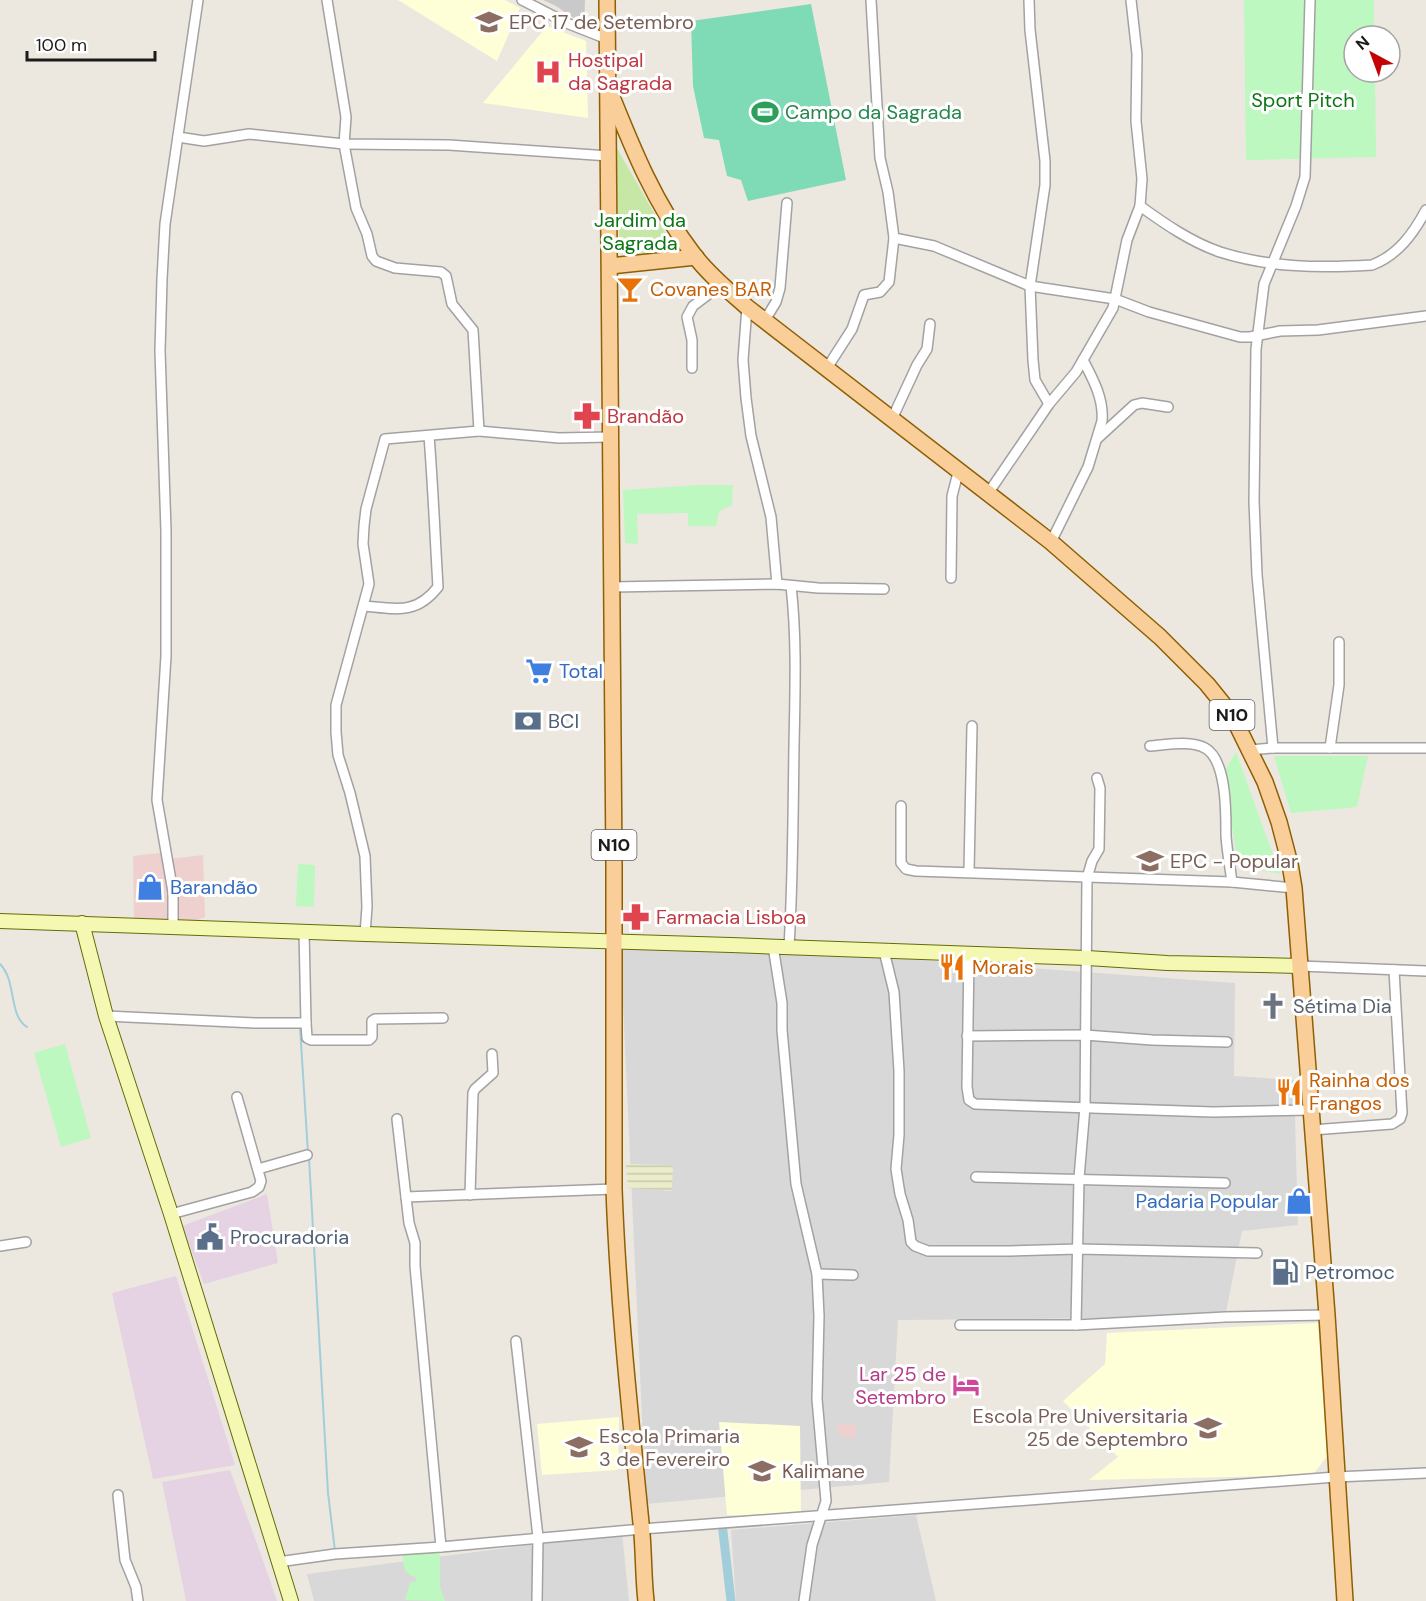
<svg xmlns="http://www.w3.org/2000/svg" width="1426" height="1601" viewBox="0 0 1426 1601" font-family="'DM Sans',sans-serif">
  <defs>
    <pattern id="farmland-rules" width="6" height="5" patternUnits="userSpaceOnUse" patternTransform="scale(1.5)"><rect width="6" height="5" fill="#eaeccb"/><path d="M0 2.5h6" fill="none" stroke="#c8caae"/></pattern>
  </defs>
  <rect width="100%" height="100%" fill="#ece8e0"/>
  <g fill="#d9d8d8">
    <path d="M620,938L1235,983L1234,1076L1294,1080L1298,1225L1242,1231L1225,1317L898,1320L889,1482L646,1504Z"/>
    <path d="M916,1515L936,1601H736L731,1530Z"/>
    <path d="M622,1533L629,1601H314L307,1574Z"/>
  </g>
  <g fill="#eed0cf">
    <path d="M167,852V920L134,918L133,856Z"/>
    <path d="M203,855L205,917L179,927L169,859Z"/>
    <path d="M837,1424H855L856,1438L839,1436Z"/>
  </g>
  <g fill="#e5d2e2">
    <path d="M267,1194L278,1263L204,1284L182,1226Z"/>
    <path d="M176,1276L235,1465L153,1479L112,1293Z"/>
    <path d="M230,1470L260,1552L277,1601H186L162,1482Z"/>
  </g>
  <g fill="#fefed7">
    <path d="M398,0H505L520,8L497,61Z"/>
    <path d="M547,26L586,41L588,118L483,103Z"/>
    <path d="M1318,1323L1327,1456L1313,1475L1089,1480L1118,1457L1063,1401L1105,1364L1107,1333Z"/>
    <path d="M619,1417L618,1470L542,1475L537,1424Z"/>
    <path d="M719,1422L800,1426L801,1517L727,1515Z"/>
  </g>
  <path fill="#c9c9c9" d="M543,0H585L584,25L556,6Z"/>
  <path fill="url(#farmland-rules)" d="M626,1164L673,1165L672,1191L628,1188Z"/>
  <g fill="#bcf8c0">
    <path d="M1244,0H1374V36H1354V72H1375L1376,157L1246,160Z"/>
    <path d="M700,485H733L732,505L719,511L716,526H688V513L637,514L638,544L625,543L623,490Z"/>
    <path d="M1236,752L1280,874L1238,866L1224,772Z"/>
    <path d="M1274,756H1368L1357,807L1291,813Z"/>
    <path d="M298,864L315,865L314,907L296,906Z"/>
    <path d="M65,1044L91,1138L61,1147L34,1053Z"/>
    <path d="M440,1550V1587L445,1601L405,1600L410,1583L417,1581L415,1577C403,1573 404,1567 403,1555Z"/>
  </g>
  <path fill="#c7e7a6" d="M614,143L678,255L620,253Z"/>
  <path fill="#7edbb6" d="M811,4L846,180L748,201L741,180L727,176L719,140L704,138L693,86L691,21Z"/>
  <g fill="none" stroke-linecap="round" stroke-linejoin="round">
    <g stroke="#a1ceda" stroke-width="2">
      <path d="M0,964C17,981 8,1015 27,1027"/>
      <path d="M300,1027L308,1153"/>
      <path d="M309,1158L328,1493L335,1551"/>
    </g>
    <path stroke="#a1ceda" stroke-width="9" d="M722,1523L731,1601"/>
    <defs>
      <g id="street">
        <path d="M327,0L346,117L344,144L356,208L367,234L372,256L376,261L395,268L441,272L446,276L452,304L473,330L479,431L385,439L366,509L364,526L363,544L369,584L336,705V732L338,755L350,793L365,856L367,907L365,934"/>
        <path d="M522,0L569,24L607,39"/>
        <path d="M1029,0L1030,30L1045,161V185L1030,286L1033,360L1035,380L1049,404"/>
        <path d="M178,137L204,141L249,134L344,144L449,145L609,156"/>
        <path d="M1140,206C1165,224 1191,242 1220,252C1270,268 1321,268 1372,265C1398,255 1413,234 1426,210"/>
        <path d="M894,238L934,246L1030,286L1115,299L1149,312L1240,337H1250L1280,331L1318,330L1426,316"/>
        <path d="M747,307L743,360L746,398L751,436L771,517L777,584"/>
        <path d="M765,320L776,302L780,288L787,203"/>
        <path d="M692,368V340L687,317L693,306L722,284"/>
        <path d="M827,368L852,329L864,295L880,292L889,282L894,238L888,192L880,158L871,0"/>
        <path d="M892,419L917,365L927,349L930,324"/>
        <path d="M479,431L559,438L610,437"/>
        <path d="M1098,438L1134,405L1142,403L1168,407"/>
        <path d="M989,492L1049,404L1076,372L1113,308L1127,240L1140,206L1142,179L1136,121L1137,54L1131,0"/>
        <path d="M1051,542L1088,467L1102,421C1104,399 1093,379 1083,360"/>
        <path d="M951,578L952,496L959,469"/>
        <path d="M612,587L777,584L818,588L884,589"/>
        <path d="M365,606C396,609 416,615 438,587C435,537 433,486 429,436"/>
        <path d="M1150,746C1166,745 1190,740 1205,748C1227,760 1226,814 1226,836C1227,851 1230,867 1232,882"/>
        <path d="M1273,748L1257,575L1254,501L1256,349L1264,284L1296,206L1305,177L1310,0"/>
        <path d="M1330,748L1339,685V642"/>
        <path d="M1250,750L1273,748H1426"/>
        <path d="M1097,778L1100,788L1099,849L1092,861L1087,878L1085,1107L1079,1178L1076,1325L1225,1317L1327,1315"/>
        <path d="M901,806V863L906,869L916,871L1232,882L1294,888"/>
        <path d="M969,871L972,726"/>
        <path d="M173,927V892L157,800L166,656V531L160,351L162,279L165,224L198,0"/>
        <path d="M304,931L306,1023"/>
        <path d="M773,946L782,1003V1030L796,1184L817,1274L819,1316L817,1399L826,1501L812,1545L804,1601"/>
        <path d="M789,947C793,880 793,813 794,746C795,693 797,639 791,586"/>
        <path d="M884,951L894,992L899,1071V1135L896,1169L900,1194L908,1220L911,1242L915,1246L928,1251H1009L1078,1249L1257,1253"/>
        <path d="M969,955L967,1087L969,1100L975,1104L1213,1112L1311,1110"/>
        <path d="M1300,966L1426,971"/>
        <path d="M106,1016L255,1023H306L307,1038L311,1040H369L372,1037V1021L375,1019L443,1018"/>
        <path d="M967,1036L1085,1035L1152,1040L1227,1042"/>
        <path d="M397,1119L409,1223L415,1243V1266L441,1547"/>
        <path d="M1312,1130L1392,1124L1400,1119L1402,1113L1394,970"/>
        <path d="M258,1169L307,1155"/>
        <path d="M976,1177L1225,1183"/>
        <path d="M470,1195L473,1093L475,1089L493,1073L492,1054"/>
        <path d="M406,1197L614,1189"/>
        <path d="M171,1214L252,1192L259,1187L261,1181L237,1097"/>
        <path d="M0,1246L26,1242"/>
        <path d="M817,1274L853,1275"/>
        <path d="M960,1325H1076"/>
        <path d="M516,1341L538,1537L537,1601"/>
        <path d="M118,1495L125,1560L136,1587L138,1601"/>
        <path d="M278,1562L335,1554L441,1547L642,1529L1336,1477L1426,1473"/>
      </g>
      <g id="secondary">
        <path d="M0,921L365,934L731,945L1087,958L1167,963L1300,966"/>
        <path d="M82,923L106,1016L171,1214L291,1601"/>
      </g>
      <g id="primary">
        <path d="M607,0L614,865V1189C618,1301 630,1412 641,1523C644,1549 643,1575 646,1601"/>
        <path d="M608,87C632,147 654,203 694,255C709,275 729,291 747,307L1051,542L1160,637L1207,684L1232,715L1265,782L1279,822L1290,864L1294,888L1327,1315L1345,1601"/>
        <path d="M610,266L696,257"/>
      </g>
    </defs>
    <use href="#street" stroke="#a2a2a2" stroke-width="12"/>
    <use href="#secondary" stroke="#636d06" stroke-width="16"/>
    <use href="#primary" stroke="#8f5f03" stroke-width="18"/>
    <use href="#street" stroke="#fff" stroke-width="9"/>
    <use href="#secondary" stroke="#f5f8b3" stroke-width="14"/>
    <use href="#primary" stroke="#face98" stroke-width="15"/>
  </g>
  <defs>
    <symbol id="school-bare" viewBox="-9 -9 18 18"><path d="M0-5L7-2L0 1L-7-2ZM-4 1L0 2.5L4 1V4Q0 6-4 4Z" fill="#8d6e63" stroke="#fff" stroke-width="2.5" paint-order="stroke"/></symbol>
    <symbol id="hospital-bare" viewBox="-9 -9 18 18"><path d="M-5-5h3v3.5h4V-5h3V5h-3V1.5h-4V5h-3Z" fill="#e0444e" stroke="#fff" stroke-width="2.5" paint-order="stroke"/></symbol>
    <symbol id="stadium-bare" viewBox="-9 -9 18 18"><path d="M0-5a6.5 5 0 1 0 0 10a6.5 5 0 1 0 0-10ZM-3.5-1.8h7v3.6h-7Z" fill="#2e9e5b" stroke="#fff" stroke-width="2.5" paint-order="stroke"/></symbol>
    <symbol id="bar-bare" viewBox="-9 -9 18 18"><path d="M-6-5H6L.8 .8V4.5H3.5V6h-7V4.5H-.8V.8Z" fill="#e8710a" stroke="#fff" stroke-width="2.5" paint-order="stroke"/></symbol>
    <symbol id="pharmacy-bare" viewBox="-9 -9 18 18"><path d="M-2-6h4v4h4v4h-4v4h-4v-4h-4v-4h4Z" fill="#e0444e" stroke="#fff" stroke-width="2.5" paint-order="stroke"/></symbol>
    <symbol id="supermarket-bare" viewBox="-9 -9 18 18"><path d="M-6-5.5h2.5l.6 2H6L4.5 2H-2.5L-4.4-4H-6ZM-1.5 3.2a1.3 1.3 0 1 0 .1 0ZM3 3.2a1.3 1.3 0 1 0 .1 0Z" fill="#3f7fe0" stroke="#fff" stroke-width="2.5" paint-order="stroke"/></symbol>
    <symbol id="bank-bare" viewBox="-9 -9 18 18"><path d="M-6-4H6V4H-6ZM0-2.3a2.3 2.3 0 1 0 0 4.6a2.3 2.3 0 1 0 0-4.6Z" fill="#5c6f8a" stroke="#fff" stroke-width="2.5" paint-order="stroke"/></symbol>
    <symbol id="shop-bare" viewBox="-9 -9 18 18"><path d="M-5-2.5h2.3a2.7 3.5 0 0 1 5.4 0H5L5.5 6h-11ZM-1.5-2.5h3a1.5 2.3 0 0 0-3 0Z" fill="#3f7fe0" stroke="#fff" stroke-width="2.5" paint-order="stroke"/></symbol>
    <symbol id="restaurant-bare" viewBox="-9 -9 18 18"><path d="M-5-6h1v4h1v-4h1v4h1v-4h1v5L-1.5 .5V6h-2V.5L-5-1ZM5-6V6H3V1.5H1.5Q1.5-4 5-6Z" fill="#e8710a" stroke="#fff" stroke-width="2.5" paint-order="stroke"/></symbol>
    <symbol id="church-bare" viewBox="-9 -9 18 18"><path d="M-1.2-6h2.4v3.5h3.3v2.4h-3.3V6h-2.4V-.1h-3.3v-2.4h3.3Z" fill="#6b7280" stroke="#fff" stroke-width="2.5" paint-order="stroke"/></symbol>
    <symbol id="civic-bare" viewBox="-9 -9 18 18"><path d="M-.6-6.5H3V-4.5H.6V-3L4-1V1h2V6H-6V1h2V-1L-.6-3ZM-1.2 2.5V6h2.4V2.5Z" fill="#5c6f8a" stroke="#fff" stroke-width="2.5" paint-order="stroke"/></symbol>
    <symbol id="fuel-bare" viewBox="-9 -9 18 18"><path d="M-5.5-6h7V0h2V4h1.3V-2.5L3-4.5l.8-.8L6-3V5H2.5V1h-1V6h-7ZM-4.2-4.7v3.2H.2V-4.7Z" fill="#5c6f8a" stroke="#fff" stroke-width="2.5" paint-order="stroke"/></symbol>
    <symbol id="hotel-bare" viewBox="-9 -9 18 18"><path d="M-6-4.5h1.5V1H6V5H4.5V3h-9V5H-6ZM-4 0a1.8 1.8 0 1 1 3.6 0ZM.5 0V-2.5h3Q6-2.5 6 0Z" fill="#d1479c" stroke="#fff" stroke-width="2.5" paint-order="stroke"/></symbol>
  </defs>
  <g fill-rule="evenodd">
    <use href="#school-bare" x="470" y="3" width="38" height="38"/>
    <use href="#hospital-bare" x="529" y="53" width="38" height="38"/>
    <use href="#stadium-bare" x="746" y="93" width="38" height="38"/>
    <use href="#bar-bare" x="611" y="270" width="38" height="38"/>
    <use href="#pharmacy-bare" x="568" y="397" width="38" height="38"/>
    <use href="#supermarket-bare" x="520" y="652" width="38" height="38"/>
    <use href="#bank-bare" x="509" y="702" width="38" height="38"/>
    <use href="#school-bare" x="1131" y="842" width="38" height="38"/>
    <use href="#shop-bare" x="131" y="868" width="38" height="38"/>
    <use href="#pharmacy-bare" x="617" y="898" width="38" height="38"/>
    <use href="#restaurant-bare" x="933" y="948" width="38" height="38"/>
    <use href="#church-bare" x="1254" y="987" width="38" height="38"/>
    <use href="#restaurant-bare" x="1270" y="1073" width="38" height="38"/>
    <use href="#shop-bare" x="1280" y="1182" width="38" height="38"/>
    <use href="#civic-bare" x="191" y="1218" width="38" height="38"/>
    <use href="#fuel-bare" x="1266" y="1253" width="38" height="38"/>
    <use href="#hotel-bare" x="947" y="1366" width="38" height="38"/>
    <use href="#school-bare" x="1189" y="1409" width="38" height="38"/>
    <use href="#school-bare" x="560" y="1428" width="38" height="38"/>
    <use href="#school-bare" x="743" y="1452" width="38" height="38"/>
  </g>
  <g text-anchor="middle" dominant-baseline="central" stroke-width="6" stroke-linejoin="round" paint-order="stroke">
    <g fill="#fff" stroke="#5f5f5f" stroke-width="1.5">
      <rect x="1209.5" y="700" width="45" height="30" rx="4.5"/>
      <rect x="591.5" y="830" width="45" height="30" rx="4.5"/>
    </g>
    <g font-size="18" font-weight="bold" fill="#1b1b1b">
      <text x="1232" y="715">N10</text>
      <text x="614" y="845">N10</text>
    </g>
    <g font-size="20" fill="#785e54" stroke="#fff" text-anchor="start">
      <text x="509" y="22">EPC 17 de Setembro</text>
      <text x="1170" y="861">EPC - Popular</text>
      <text x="1188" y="1416" text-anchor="end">Escola Pre Universitaria<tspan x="1188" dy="23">25 de Septembro</tspan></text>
      <text x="599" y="1436">Escola Primaria<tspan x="599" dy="23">3 de Fevereiro</tspan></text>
      <text x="782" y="1471">Kalimane</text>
    </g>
    <g font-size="20" fill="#be3a42" stroke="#fff" text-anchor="start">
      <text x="568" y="60">Hostipal<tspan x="568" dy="23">da Sagrada</tspan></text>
      <text x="607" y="416">Brandão</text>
      <text x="656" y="917">Farmacia Lisboa</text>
    </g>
    <g font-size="20" fill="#0d7514" stroke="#fff">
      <text x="1303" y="100">Sport Pitch</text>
      <text x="640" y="220">Jardim da<tspan x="640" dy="23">Sagrada</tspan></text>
    </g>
    <g font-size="20" fill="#27864d" stroke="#fff" text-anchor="start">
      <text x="785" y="112">Campo da Sagrada</text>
    </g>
    <g font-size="20" fill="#c56008" stroke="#fff" text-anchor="start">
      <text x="650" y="289">Covanes BAR</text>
      <text x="972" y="967">Morais</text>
      <text x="1309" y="1080">Rainha dos<tspan x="1309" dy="23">Frangos</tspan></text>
    </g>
    <g font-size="20" fill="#366cbe" stroke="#fff" text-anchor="start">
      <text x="559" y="671">Total</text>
      <text x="170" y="887">Barandão</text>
      <text x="1279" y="1201" text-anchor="end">Padaria Popular</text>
    </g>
    <g font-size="20" fill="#4e5e75" stroke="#fff" text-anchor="start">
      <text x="548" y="721">BCI</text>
      <text x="230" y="1237">Procuradoria</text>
      <text x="1305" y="1272">Petromoc</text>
    </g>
    <g font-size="20" fill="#5b616d" stroke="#fff" text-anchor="start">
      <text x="1293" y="1006">Sétima Dia</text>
    </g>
    <g font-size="20" fill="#b23c85" stroke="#fff" text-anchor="end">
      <text x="946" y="1374">Lar 25 de<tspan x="946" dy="23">Setembro</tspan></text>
    </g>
  </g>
  <g transform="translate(1372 54) rotate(319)"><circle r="28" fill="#ffffff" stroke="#a4a4a4" stroke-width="1.5"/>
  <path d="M0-4.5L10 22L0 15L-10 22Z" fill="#c20406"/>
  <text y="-9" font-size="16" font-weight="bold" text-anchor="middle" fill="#1b1b1b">N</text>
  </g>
  <path d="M27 51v9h128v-9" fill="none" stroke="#1b1b1b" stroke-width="3"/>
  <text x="36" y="51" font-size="18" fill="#1b1b1b" stroke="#ffffff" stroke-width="4.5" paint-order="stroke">100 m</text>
</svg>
